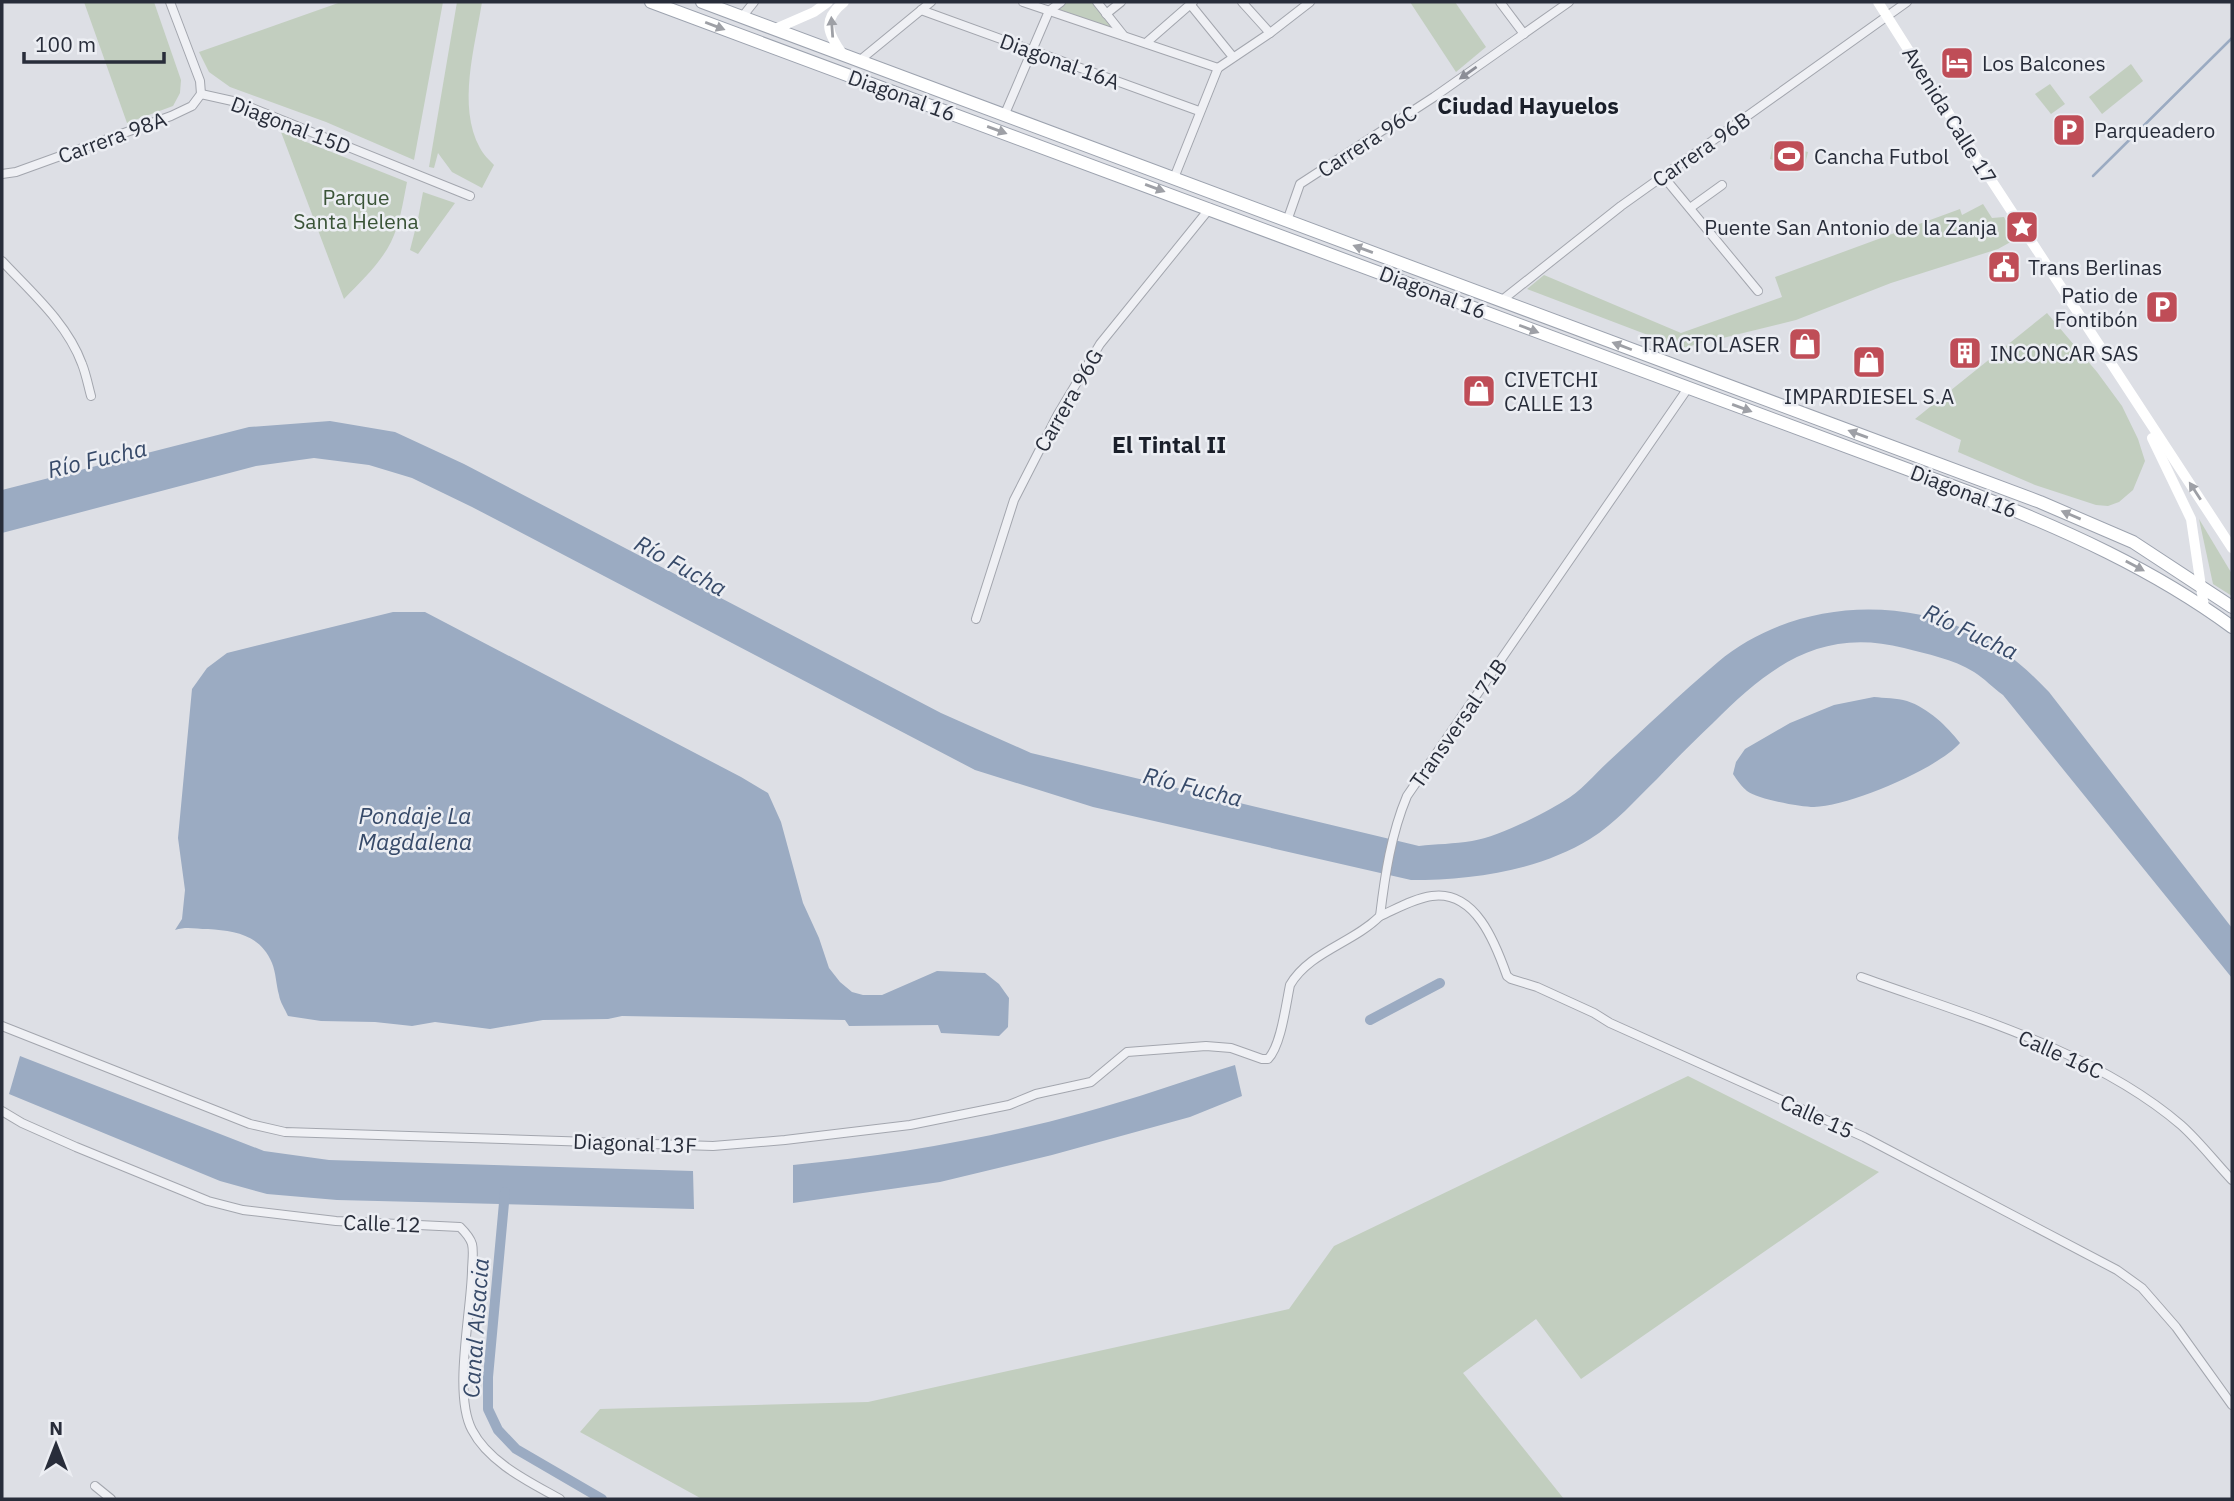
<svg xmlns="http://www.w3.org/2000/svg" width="2234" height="1501" viewBox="0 0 2234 1501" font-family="'IBM Plex Sans',sans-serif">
  <rect width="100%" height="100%" fill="#dddfe5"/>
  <g fill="#c2cebf">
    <path d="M84,2H154L181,80L180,93L173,106L127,123Z"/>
    <path d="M341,2H443L414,160L326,122L230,87L209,72L199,52Z"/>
    <path d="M457,2H482C475,47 457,106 480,148C483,154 489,160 494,165L482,188L452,172L438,153L434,168L429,167Z"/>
    <path d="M1067,2H1095L1115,29L1058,9Z"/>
    <path d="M1410,2H1455L1486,47L1456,72Z"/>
    <path d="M2131,64L2143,81L2102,114L2089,97Z"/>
    <path d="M2050,84L2065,104L2051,114L2035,94Z"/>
    <path d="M281,132L407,182C403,202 400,224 391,242C380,264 361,281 344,299Z"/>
    <path d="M1773,144L1808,152L1804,168L1770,159Z"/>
    <path d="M423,192L455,203L418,254L410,250L418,219Z"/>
    <path d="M1983,204L1992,218L2004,217L2016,239L1998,249L1891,283L1796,320L1682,348L1527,289L1544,275L1681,333L1782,297L1775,277L1960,209L1962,215Z"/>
    <path d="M2047,313L2097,372L2122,406L2138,439L2145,461L2133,490L2119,502L2108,506L2096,505L2035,485L1958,452L1961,440L1915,419Z"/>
    <path d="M2199,519L2232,574V596L2213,584Z"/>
    <path d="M1688,1076L1879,1172L1581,1379L1536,1319L1463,1373L1564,1499H702L580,1432L600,1409L868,1402L1289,1309L1334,1246Z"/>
  </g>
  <g fill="#9babc2">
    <path d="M330,421L395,432L464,464L941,713L1031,753L1419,846C1436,844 1454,844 1472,841C1498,837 1541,815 1564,801C1580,792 1594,775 1608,762C1644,729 1680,694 1718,662C1786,605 1889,594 1969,631C1999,644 2026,668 2049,692L2232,928V978L2003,695C1993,688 1984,678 1974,672C1953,659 1927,654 1904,648C1820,627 1769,667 1713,723C1694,741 1675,760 1657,779C1635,800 1616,823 1590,839C1538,871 1471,880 1411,880L1093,807L975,770L472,507L412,478L369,465L314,458L256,466L2,533V490L249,427Z"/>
    <path d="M393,612H425L741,777L768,793L781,822L803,903L819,938L829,968L840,982L852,992L863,995H882L937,971L985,973L999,984L1009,998L1008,1027L999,1036L941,1033L938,1025L849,1026L845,1020L622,1016L608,1019L543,1020L490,1029L435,1022L412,1026L375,1022L321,1021L288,1016C285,1009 280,1002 279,995C276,984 276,973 272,963C260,934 234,931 208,929C195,929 187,926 175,930L182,919L185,890L178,838L192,689L207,668L227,653Z"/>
    <path d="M1874,697C1884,698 1897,698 1907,701C1928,708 1947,726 1960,743C1937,769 1850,806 1814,807C1800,807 1757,799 1747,791C1742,787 1737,780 1733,774L1736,762L1745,749L1790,723L1834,705Z"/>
    <path d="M20,1056L264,1151L329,1160L693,1171L694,1209L337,1200L267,1194L220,1181L9,1094Z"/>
    <path d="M1235,1065L1242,1096L1190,1117L1052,1155L940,1182L793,1203V1165C890,1156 987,1139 1082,1113C1134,1099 1184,1081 1235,1065Z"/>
  </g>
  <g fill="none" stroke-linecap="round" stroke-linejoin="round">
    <path stroke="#9babc2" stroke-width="2.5" d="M2093,176L2232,38"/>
    <g stroke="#9babc2" stroke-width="10">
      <path d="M1370,1020L1440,983"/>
      <path d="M505,1192L488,1377V1409L498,1430L516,1449L602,1499"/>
    </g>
    <defs>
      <g id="street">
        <path d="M170,2L200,81L201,94"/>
        <path d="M1023,2L1218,68"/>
        <path d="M1097,2L1124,36"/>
        <path d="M1242,2L1270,33"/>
        <path d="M1500,2L1524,34"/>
        <path d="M1190,4L1233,57"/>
        <path d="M921,10L1199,111"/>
        <path d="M1106,14L1121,2"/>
        <path d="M742,17L754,2"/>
        <path d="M1146,43L1193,2"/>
        <path d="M859,61L931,2"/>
        <path d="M1218,68L1270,33L1310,2"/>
        <path d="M201,94L237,102L470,196"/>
        <path d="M1004,116L1049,11L1061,2"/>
        <path d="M2,174L16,172L171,116L192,106L201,94"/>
        <path d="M1663,176L1758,291"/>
        <path d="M1174,178L1218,68"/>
        <path d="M1690,208L1722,185"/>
        <path d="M1287,221L1300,184L1434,97L1569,2"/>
        <path d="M2,261C31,292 67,323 82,364C86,374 88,385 91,396"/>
        <path d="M1501,301L1621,206L1907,2"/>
        <path d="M976,619L1014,500L1058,414L1100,344L1210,208"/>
        <path d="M1380,916C1396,909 1415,898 1432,896C1475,890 1495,942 1507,976L1511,979L1537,987L1594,1013L1610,1023L1864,1137L2117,1270L2142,1288L2176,1327L2232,1405"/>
        <path d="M1861,977C1967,1015 2095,1051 2181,1125C2199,1141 2215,1162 2232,1180"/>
        <path d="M2,1026L250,1124L285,1132L713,1146L785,1140L910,1125L1009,1105L1036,1094L1091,1082L1127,1052L1206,1046L1231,1048L1262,1059H1268C1281,1046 1286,1004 1290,985C1309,952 1353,943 1380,916C1385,875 1391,834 1407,796L1688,388"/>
        <path d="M2,1111L22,1123L76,1147L208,1201L243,1210L336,1221L460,1227C465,1232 470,1237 472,1244C474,1252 472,1263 472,1271C471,1314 453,1394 472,1430C489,1463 530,1482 560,1499"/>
        <path d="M95,1486L111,1499"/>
      </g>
      <g id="primary">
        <path d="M651,2L1974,494C2065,530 2153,569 2232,627"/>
        <path d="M702,2L2040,502L2133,542L2232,607"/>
      </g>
    </defs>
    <use href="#street" stroke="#a3a6ae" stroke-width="10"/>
    <use href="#primary" stroke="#9da3af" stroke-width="14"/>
    <use href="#street" stroke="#eff0f4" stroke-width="8"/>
    <g stroke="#fff" stroke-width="10">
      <path d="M1878,2L1980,163L2232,548"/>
      <path d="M775,29L814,12L828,2"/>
      <path d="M843,55C828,34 821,20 844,2"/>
      <path d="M2152,438L2191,519L2204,607"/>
    </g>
    <use href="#primary" stroke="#fff" stroke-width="12"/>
  </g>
  <defs><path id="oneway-solid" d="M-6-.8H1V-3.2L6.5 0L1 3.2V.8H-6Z" transform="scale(1.75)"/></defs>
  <g fill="#9ea0a6">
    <use href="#oneway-solid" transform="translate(715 26) rotate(21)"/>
    <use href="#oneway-solid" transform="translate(832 27) rotate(-94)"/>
    <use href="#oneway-solid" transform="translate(997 130) rotate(20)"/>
    <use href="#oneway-solid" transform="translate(1155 188) rotate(20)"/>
    <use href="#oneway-solid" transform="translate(1363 249) rotate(-160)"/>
    <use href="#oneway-solid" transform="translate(1529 329) rotate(21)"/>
    <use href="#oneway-solid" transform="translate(1622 346) rotate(-159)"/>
    <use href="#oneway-solid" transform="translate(1742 408) rotate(20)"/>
    <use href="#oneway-solid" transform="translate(1858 434) rotate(-160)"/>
    <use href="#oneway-solid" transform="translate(2195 491) rotate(-123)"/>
    <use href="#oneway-solid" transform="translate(2071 515) rotate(-157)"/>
    <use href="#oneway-solid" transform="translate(2135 566) rotate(28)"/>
  </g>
  <use fill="#8c8e97" href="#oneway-solid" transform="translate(1468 73) rotate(145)"/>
  <defs>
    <symbol id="hotel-square" viewBox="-11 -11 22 22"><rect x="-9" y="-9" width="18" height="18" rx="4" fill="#bf4d57" stroke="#eceef3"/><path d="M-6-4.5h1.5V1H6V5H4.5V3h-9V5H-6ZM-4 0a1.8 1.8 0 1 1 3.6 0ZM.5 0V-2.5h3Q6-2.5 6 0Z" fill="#fff"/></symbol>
    <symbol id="parking-square" viewBox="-11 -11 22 22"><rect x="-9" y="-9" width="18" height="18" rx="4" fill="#bf4d57" stroke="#eceef3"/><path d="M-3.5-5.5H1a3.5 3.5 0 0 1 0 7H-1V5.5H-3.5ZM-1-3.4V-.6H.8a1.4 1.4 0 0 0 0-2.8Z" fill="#fff"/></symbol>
    <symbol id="stadium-square" viewBox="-11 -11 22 22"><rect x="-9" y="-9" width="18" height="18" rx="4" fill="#bf4d57" stroke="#eceef3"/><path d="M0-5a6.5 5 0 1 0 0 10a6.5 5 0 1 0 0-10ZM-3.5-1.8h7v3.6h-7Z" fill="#fff"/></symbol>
    <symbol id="sight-square" viewBox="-11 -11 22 22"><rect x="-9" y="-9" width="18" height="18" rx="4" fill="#bf4d57" stroke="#eceef3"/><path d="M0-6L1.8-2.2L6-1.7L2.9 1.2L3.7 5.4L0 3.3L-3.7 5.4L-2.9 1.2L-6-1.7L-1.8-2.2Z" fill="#fff"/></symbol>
    <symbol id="civic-square" viewBox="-11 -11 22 22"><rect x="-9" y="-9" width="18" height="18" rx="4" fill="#bf4d57" stroke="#eceef3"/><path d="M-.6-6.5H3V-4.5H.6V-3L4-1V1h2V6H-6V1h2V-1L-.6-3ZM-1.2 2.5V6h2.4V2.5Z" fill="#fff"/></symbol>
    <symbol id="shop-square" viewBox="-11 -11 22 22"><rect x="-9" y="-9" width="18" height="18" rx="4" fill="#bf4d57" stroke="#eceef3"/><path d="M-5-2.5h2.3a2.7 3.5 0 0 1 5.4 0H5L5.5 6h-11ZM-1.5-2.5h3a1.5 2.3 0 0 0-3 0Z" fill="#fff"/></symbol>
    <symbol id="building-square" viewBox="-11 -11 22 22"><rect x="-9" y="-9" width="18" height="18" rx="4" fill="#bf4d57" stroke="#eceef3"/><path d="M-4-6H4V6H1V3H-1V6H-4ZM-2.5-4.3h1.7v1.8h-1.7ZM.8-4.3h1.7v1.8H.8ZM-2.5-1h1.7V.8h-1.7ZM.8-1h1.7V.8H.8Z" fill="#fff"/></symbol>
  </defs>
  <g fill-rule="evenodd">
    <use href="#hotel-square" x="1938" y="44" width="38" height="38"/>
    <use href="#parking-square" x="2050" y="111" width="38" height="38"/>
    <use href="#stadium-square" x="1770" y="137" width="38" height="38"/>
    <use href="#sight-square" x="2003" y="208" width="38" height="38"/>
    <use href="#civic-square" x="1985" y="248" width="38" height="38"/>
    <use href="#parking-square" x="2143" y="288" width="38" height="38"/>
    <use href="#shop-square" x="1786" y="325" width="38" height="38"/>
    <use href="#building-square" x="1946" y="334" width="38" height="38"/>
    <use href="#shop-square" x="1850" y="343" width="38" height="38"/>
    <use href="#shop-square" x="1460" y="372" width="38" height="38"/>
  </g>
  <g text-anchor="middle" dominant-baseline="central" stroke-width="5" stroke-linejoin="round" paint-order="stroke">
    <g font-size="21" fill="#282d3a" stroke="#eceef3">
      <text transform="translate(1060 61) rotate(20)">Diagonal 16A</text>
      <text transform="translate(902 95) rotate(20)">Diagonal 16</text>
      <text transform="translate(1950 115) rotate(58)">Avenida Calle 17</text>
      <text transform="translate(291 125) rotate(21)">Diagonal 15D</text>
      <text transform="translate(112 137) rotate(-20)">Carrera 98A</text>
      <text transform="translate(1367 141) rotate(-33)">Carrera 96C</text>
      <text transform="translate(1701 149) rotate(-35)">Carrera 96B</text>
      <text transform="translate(1433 292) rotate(21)">Diagonal 16</text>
      <text transform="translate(1068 400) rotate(-60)">Carrera 96G</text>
      <text transform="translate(1964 491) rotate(21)">Diagonal 16</text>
      <text transform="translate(1458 723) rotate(-55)">Transversal 71B</text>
      <text transform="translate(2061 1054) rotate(24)">Calle 16C</text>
      <text transform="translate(1817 1116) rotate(24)">Calle 15</text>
      <text transform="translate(635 1143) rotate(2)">Diagonal 13F</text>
      <text transform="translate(382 1223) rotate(2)">Calle 12</text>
    </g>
    <g font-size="21" fill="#282d3a" stroke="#eceef3" text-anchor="start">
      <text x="1982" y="63">Los Balcones</text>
      <text x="2094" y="130">Parqueadero</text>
      <text x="1814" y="156">Cancha Futbol</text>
      <text x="1997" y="227" text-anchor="end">Puente San Antonio de la Zanja</text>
      <text x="2028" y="267">Trans Berlinas</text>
      <text x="2138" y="295" text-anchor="end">Patio de<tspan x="2138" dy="24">Fontibón</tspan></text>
      <text x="1780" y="344" text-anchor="end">TRACTOLASER</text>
      <text x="1990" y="353">INCONCAR SAS</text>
      <text x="1504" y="379">CIVETCHI<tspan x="1504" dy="24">CALLE 13</tspan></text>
      <text x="1869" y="396" text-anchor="middle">IMPARDIESEL S.A</text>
    </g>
    <g font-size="21" fill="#3a5437" stroke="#eceef3">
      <text x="356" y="197">Parque<tspan x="356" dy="24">Santa Helena</tspan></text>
    </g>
    <g font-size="23" font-weight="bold" fill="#1a1f2a" stroke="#eceef3">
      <text x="1528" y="105">Ciudad Hayuelos</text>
      <text x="1169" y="444">El Tintal II</text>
    </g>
    <g font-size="23" font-style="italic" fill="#374a69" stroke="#eceef3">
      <text transform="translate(97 458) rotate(-13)">Río Fucha</text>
      <text transform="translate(681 565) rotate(29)">Río Fucha</text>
      <text transform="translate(1971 631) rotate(25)">Río Fucha</text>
      <text transform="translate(1193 786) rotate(14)">Río Fucha</text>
      <text x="415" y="815">Pondaje La<tspan x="415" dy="26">Magdalena</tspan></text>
      <text transform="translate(475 1328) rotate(-86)">Canal Alsacia</text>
    </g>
  </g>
  <rect width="2234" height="1501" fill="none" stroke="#282d3a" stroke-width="7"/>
  <g transform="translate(56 1445)" stroke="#eceef3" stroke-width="5" paint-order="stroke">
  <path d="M0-5L12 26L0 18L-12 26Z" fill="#282d3a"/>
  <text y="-10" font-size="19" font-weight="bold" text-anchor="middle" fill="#282d3a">N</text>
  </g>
  <path d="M24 52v10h140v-10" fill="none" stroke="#282d3a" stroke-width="3.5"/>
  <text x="35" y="52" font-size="21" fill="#282d3a" stroke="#eceef3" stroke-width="5" paint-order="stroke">100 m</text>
</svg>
